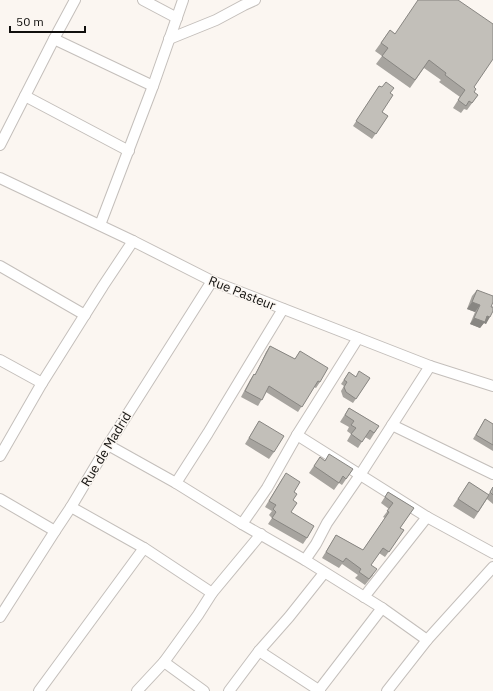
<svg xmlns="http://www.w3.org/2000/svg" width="493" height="691" viewBox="0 0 493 691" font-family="'IBM Plex Sans',sans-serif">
  <rect width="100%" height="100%" fill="#fbf6f1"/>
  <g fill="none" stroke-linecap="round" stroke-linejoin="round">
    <defs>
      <g id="minor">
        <path d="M143,0L177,18"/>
        <path d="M54,39L153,86"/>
        <path d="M169,39L216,20L244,5L255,0"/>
        <path d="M25,96L129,151"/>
        <path d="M0,145L54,39L75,0"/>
        <path d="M0,178L133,241L212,281L430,366L493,386"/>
        <path d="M100,225L153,86L183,0"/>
        <path d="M0,266L85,315"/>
        <path d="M0,360L42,383"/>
        <path d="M392,425L493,474"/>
        <path d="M297,435L427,517L493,553"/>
        <path d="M108,445L176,483L242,524L305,560L382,608L427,640"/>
        <path d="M0,456L42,383L103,286L133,241"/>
        <path d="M176,483L208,433L283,309"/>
        <path d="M0,499L55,531"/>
        <path d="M71,507L144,548L212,593"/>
        <path d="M242,524L267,488L297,435L358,338"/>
        <path d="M305,560L316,544L327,523L360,475L430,366"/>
        <path d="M364,597L427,517"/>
        <path d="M0,617L55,531L71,507L108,445L212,281"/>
        <path d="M259,651L320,691"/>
        <path d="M164,662L204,691"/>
        <path d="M319,690L382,608"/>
        <path d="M39,691L144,548"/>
        <path d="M137,691L164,662L198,615L212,593L261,534"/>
        <path d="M229,691L259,651L289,617L324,573"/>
        <path d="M387,691L427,640L493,567"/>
      </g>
    </defs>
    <use href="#minor" stroke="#c4bfbb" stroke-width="12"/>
    <use href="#minor" stroke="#fff" stroke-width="10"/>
  </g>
  <g fill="#a7a49f">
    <path d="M390,30L474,87V92L478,95L467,110L464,109L461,113L453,108L460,97L439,82L441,80L424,68L410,88L376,64L382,56L375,51Z"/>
    <path d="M379,86L390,93L382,112L388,116L372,139L353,126Z"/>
    <path d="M477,290L491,307L486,324L484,323L480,328L470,324L475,312L467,309L472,296Z"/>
    <path d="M270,346L295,359L300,351L320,382L316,388L314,387L298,412L266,392L258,406L241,397L250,380L254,374L255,375L266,352Z"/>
    <path d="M349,372L356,377L370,378L353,403L343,397L341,391L344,386L341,384Z"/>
    <path d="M349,408L379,426L370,440L365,437L358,448L347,441L351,434L347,431L349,427L340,422Z"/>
    <path d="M485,419L493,424V451L473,439Z"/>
    <path d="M259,421L274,452L269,459L245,444Z"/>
    <path d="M320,457L325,461L353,469L342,485L339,483L334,490L309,473Z"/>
    <path d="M282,479L294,492L291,512L307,538L303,544L268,524L272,518L269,515L272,511L265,507Z"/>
    <path d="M469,482L488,495L493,487V504L487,499L474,519L453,506Z"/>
    <path d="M388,492L414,508L400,528L404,530L385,557L379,553L371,565L373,575L365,585L355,578L358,575L342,564L339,568L322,558L336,535L363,550L385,518L383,517L389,509L381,503Z"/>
  </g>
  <g fill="#888682">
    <path d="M472,302L480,305L475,312L467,309Z"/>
    <path d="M487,316L490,317L486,324L484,323L480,328L470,324L474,318Z"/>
  </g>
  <g fill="#c2bfb9" stroke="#888682">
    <path d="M418,0H458L493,24V59L474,87L476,89L474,92L478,95L472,103L469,101L466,106L458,100L465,90L445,75L446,73L429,60L415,80L382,56L388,48L381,43L390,30L395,34Z"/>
    <path d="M386,82L394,88L390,93L393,95L382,112L388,116L376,134L356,121L379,86L382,87Z"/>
    <path d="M477,290L493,296V302L491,307H493V311L490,317L487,316L485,322L474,318L480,305L472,302Z"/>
    <path d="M270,346L295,359L300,351L328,368L320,382L318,381L302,407L269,386L262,400L245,391L254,374L255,375Z"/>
    <path d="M359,371L370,378L356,399L346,392L344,387L347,382L344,380L349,372L356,377Z"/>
    <path d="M349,408L379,426L374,433L370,430L362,442L351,434L356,428L351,425L354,421L345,415Z"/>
    <path d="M485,419L493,424V445L476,435Z"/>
    <path d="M259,421L284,436L274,452L249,438Z"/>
    <path d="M329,454L353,469L346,479L343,476L339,483L314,466L320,457L325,461Z"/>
    <path d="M286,473L300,482L294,492L297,494L293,500L297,503L291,512L314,526L307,538L272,518L276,512L273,509L276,505L269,501Z"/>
    <path d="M469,482L489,495L478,512L458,499Z"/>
    <path d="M493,487V495L490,492Z"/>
    <path d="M388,492L414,508L400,528L404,530L389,552L383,548L371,565L377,569L369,579L359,572L361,569L346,558L343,562L326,552L336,535L363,550L389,512L387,511L393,503L385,497Z"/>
  </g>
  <g text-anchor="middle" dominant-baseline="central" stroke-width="3" stroke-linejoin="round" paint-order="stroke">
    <g font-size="13" fill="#100f0d" stroke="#fbf6f1">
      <text transform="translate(242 293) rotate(22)">Rue Pasteur</text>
      <text transform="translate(106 449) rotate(-59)">Rue de Madrid</text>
    </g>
  </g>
  <path d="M10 26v6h75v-6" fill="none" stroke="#100f0d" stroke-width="2"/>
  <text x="16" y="26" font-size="12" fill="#100f0d" stroke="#fbf6f1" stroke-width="3" paint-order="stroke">50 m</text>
</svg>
